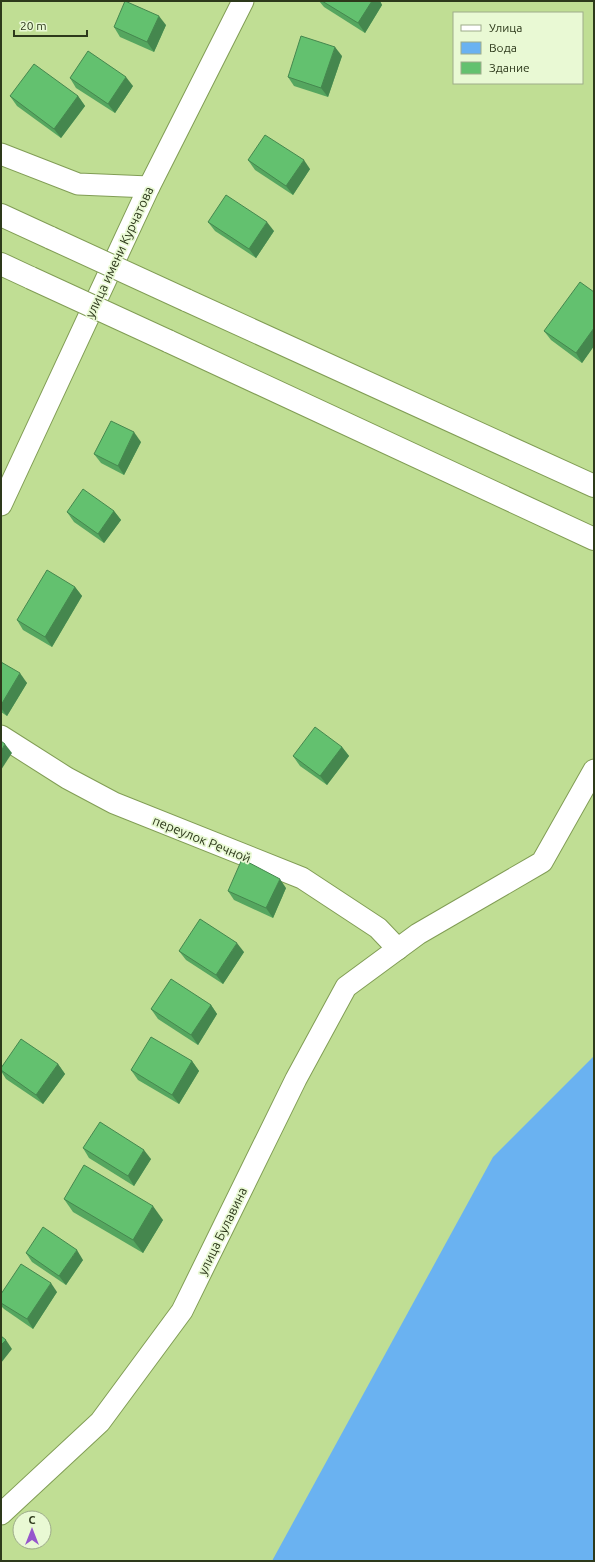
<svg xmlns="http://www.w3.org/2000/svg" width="595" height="1562" viewBox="0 0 595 1562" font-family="Ubuntu,sans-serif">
  <rect width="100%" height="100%" fill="#c0de94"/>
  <path fill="#6ab2f1" d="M594,1056V1561H272L493,1157Z"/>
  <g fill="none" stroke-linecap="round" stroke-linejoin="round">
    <defs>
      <g id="minor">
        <path d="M1,154L78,184L149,187"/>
        <path d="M1,505L149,187L243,1"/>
        <path d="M1,736L67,778L114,803L302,878L378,928L398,949"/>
        <path d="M1,1514L100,1422L182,1311L296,1079L346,987L418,934L542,862L594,770"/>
      </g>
      <g id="trunk">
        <path d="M1,215L51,238"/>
        <path d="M1,264L31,278"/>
        <path d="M186,300L594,486"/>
        <path d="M168,341L594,539"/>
      </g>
    </defs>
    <use href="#minor" stroke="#819d55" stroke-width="23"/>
    <use href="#trunk" stroke="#819d55" stroke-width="24"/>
    <use href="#minor" stroke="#fff" stroke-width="21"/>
    <use href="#trunk" stroke="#fff" stroke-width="22"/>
    <defs>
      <g id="trunk-bridge">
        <path d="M51,238L186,300"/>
        <path d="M31,278L168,341"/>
      </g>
    </defs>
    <use href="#trunk-bridge" stroke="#819d55" stroke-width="24" stroke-linecap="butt"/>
    <use href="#trunk-bridge" stroke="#fff" stroke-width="22"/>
  </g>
  <g fill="#55a65f">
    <path d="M319,1H380L382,5L365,33L324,7Z"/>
    <path d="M166,25L154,52L120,37L114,27Z"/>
    <path d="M342,56L328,97L294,86L288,77Z"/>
    <path d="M70,78L133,86L115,113L76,88Z"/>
    <path d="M10,96H78L85,106L61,138L17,106Z"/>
    <path d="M248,160L310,169L293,195L255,170Z"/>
    <path d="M208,222L274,231L256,258L215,231Z"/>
    <path d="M594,292V346L582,363L551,340L544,331Z"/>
    <path d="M141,442L124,475L101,463L94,454Z"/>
    <path d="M114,511L121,520L104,543L74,522L67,512Z"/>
    <path d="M75,587L82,596L52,647L23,630L17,620Z"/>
    <path d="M1,662L27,683L7,716L1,712Z"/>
    <path d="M342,747L349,756L327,785L300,766L293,756Z"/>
    <path d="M286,888L273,918L234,900L228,891Z"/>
    <path d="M179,951L244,952L223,984L186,960Z"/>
    <path d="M211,1005L217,1014L198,1045L158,1019L151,1009Z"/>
    <path d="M192,1061L199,1071L179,1104L138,1080L131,1070Z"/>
    <path d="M58,1064L65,1074L43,1104L6,1079L1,1071V1070Z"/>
    <path d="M83,1148L151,1159L134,1186L89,1158Z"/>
    <path d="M64,1199L163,1220L143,1253L73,1212Z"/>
    <path d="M26,1253L83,1260L66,1285L32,1262Z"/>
    <path d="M57,1292L33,1329L4,1309L1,1306V1294Z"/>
  </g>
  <g fill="#45874e">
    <path d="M372,1H380L382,5L365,33L358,23Z"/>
    <path d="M159,16L166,25L154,52L147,42Z"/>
    <path d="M335,47L342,56L328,97L321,88Z"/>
    <path d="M126,77L133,86L115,113L108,104Z"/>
    <path d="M78,96L85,106L61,138L54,129Z"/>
    <path d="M304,160L310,169L293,195L286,186Z"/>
    <path d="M267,222L274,231L256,258L249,249Z"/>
    <path d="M594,328V346L582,363L576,353Z"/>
    <path d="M134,432L141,442L124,475L118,466Z"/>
    <path d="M114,511L121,520L104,543L98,534Z"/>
    <path d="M75,587L82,596L52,647L45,637Z"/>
    <path d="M20,673L27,683L7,716L1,708V705Z"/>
    <path d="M5,744L12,753L1,770V751Z"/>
    <path d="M342,747L349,756L327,785L320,776Z"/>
    <path d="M280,879L286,888L273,918L266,908Z"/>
    <path d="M237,943L244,952L223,984L216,975Z"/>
    <path d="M211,1005L217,1014L198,1045L191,1035Z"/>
    <path d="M192,1061L199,1071L179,1104L172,1095Z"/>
    <path d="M58,1064L65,1074L43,1104L36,1095Z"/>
    <path d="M144,1150L151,1159L134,1186L128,1176Z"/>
    <path d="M153,1206L163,1220L143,1253L133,1240Z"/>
    <path d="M77,1250L83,1260L66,1285L59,1276Z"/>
    <path d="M51,1283L57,1292L33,1329L27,1319Z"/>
    <path d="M6,1340L12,1349L1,1363V1345Z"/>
  </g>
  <g fill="#63c16f" stroke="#45874e">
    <path d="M125,1L159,16L147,42L114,27Z"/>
    <path d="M322,1H372L358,23Z"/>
    <path d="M301,36L335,47L321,88L288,77Z"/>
    <path d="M88,51L126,77L108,104L70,78Z"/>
    <path d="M34,64L78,96L54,129L10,96Z"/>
    <path d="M265,135L304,160L286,186L248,160Z"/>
    <path d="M226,195L267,222L249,249L208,222Z"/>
    <path d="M580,282L594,292V328L576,353L544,331Z"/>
    <path d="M111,421L134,432L118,466L94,454Z"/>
    <path d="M83,489L114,511L98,534L67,512Z"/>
    <path d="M47,570L75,587L45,637L17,620Z"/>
    <path d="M1,662L20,673L1,705Z"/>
    <path d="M315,727L342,747L320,776L293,756Z"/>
    <path d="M1,741L5,744L1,751Z"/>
    <path d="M242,859L280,879L266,908L228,891Z"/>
    <path d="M200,919L237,943L216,975L179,951Z"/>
    <path d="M171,979L211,1005L191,1035L151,1009Z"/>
    <path d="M151,1037L192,1061L172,1095L131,1070Z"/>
    <path d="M21,1039L58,1064L36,1095L1,1070V1068Z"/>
    <path d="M100,1122L144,1150L128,1176L83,1148Z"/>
    <path d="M84,1165L153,1206L133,1240L64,1199Z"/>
    <path d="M43,1227L77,1250L59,1276L26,1253Z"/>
    <path d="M21,1264L51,1283L27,1319L1,1303V1294Z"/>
    <path d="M1,1336L6,1340L1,1345Z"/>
  </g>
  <g text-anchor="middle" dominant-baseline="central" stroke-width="3.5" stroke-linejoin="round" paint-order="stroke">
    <g font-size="13" fill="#2d391b" stroke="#e9f9d4">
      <text transform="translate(119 252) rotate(-65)">улица имени Курчатова</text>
      <text transform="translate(202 839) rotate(22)">переулок Речной</text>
      <text transform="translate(222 1231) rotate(-64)">улица Булавина</text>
    </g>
  </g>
  <rect width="595" height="1562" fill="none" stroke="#2d391b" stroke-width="4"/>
  <rect x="453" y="12" width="130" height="72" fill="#e9f9d4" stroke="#9eac8a"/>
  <rect x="461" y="25" width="20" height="6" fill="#ffffff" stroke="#9eac8a"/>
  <text x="489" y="32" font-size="12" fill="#2d391b">Улица</text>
  <rect x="461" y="42" width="20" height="12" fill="#6ab2f1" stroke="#9eac8a"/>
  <text x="489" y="52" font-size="12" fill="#2d391b">Вода</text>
  <rect x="461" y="62" width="20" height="12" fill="#63c16f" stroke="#9eac8a"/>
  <text x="489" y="72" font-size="12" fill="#2d391b">Здание</text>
  <g transform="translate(32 1530)"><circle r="19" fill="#e9f9d4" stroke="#9eac8a"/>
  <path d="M0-3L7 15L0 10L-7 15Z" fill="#9656cc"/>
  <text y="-6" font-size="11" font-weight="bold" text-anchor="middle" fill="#2d391b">С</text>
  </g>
  <path d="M14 30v6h73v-6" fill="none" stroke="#2d391b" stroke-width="2"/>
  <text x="20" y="30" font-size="12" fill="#2d391b" stroke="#e9f9d4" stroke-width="3" paint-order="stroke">20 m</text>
</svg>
